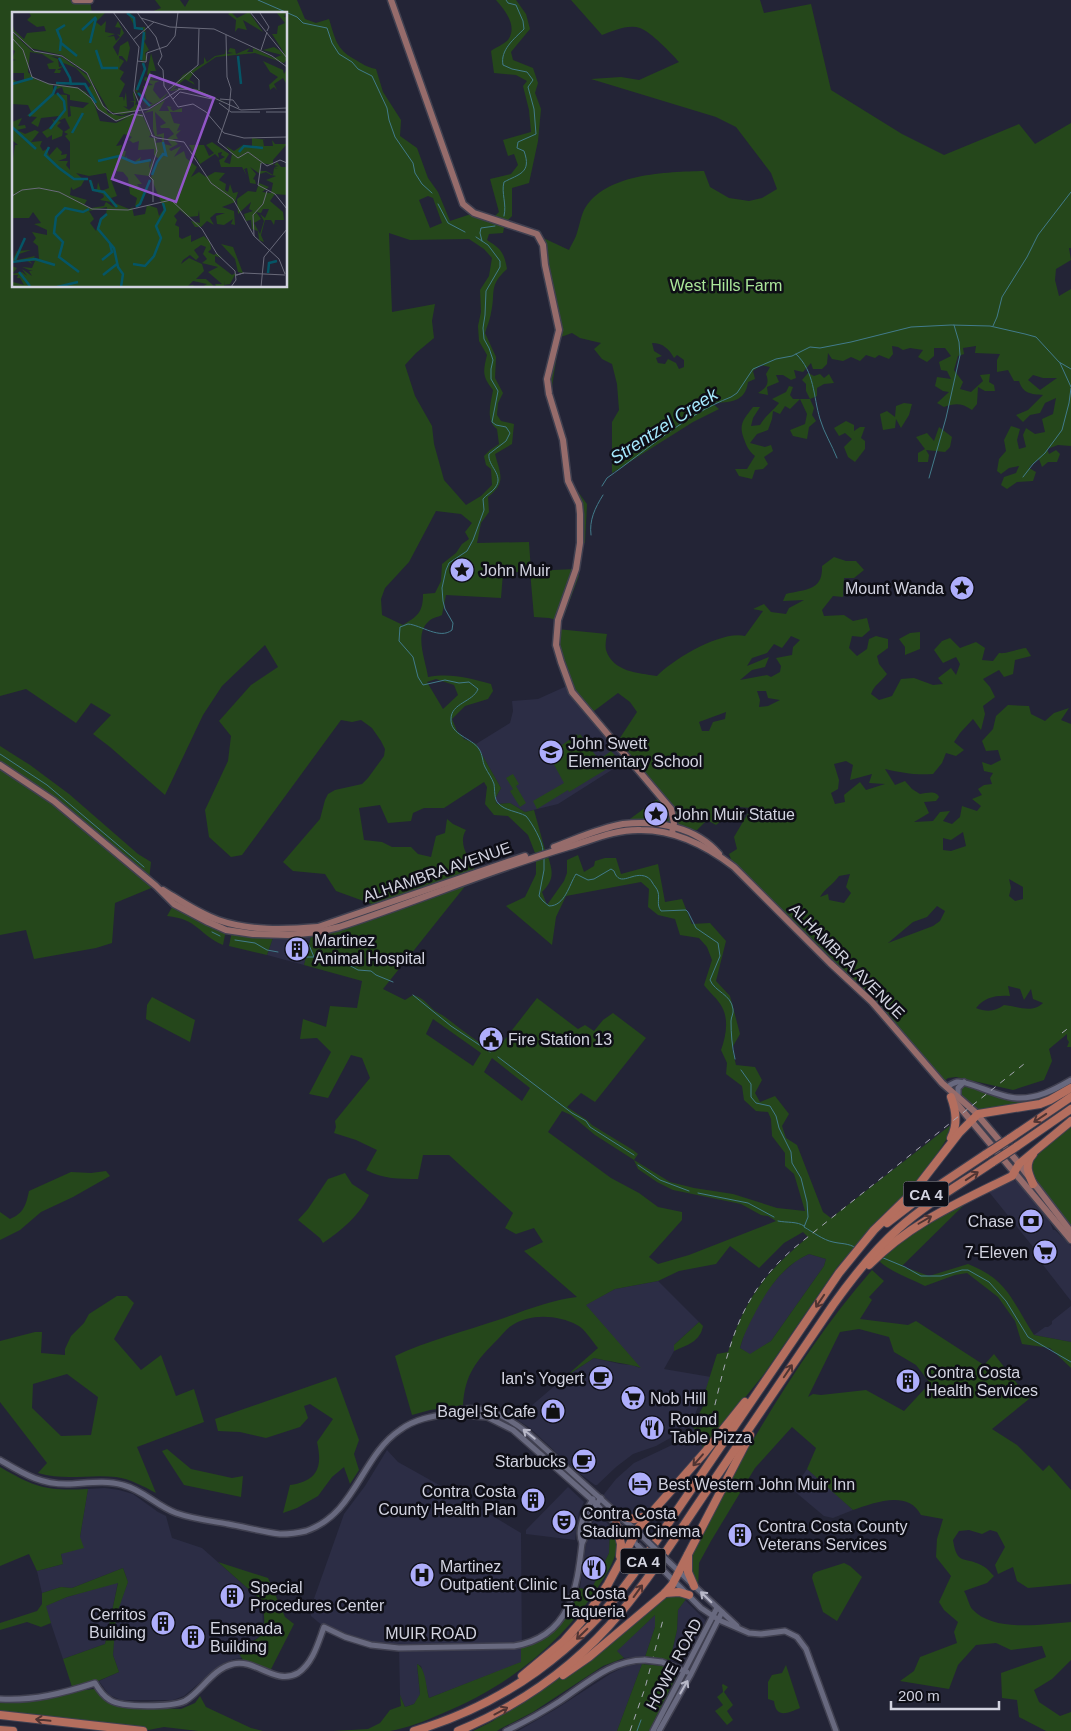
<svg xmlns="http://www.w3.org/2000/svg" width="1071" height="1731" viewBox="0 0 1071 1731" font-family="Helvetica,sans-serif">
  <rect width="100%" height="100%" fill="#232436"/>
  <g fill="#2c2d45">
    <path d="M569,685L629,759L558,804L525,812L510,803L497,804L495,799L501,788L476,744L510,723L513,711L512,701L538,699Z"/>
    <path d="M312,932L304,965L267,955L274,935Z"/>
    <path d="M1010,1181H1015L1019,1183L1049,1220L1053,1230H1055L1071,1246V1301L1043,1265L1046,1263L989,1192Z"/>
    <path d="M809,1254L826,1259L824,1266L771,1341L750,1355L740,1348L745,1331L764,1294L781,1274L797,1260Z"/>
    <path d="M658,1281L699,1322L674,1345V1351L664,1369L711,1377L695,1414L684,1429L682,1428L672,1437L656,1446L633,1454L616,1467L597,1485H595L575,1470L530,1428L516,1419L565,1377L594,1358L620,1364L632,1365L640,1368L585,1305L615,1289Z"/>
    <path d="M1071,1306V1342L1034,1335L1045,1327H1048L1052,1324V1321Z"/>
    <path d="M692,1426L700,1437L703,1450L667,1487L666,1496L649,1515L626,1518L601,1498L616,1479L634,1463L672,1445Z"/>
    <path d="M387,1450L398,1462L466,1500L521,1533L522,1662L429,1698L423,1672L421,1666L417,1664L420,1694L418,1699L414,1704L405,1707L400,1695L399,1648L371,1645L324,1627L311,1616L310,1610L344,1514L365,1486Z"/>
    <path d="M807,1469L822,1481L853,1510L833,1518L824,1516L793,1490Z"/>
    <path d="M568,1487L584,1502L579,1512L575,1540L526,1534V1530Z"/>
    <path d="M105,1488L119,1490L133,1494L158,1512L166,1516L172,1538L202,1548L262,1601L263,1629L261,1636L252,1641H232L242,1658L234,1659L222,1664L184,1696L173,1700H121L109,1695L99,1681L119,1672L113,1655L115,1616L128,1582L123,1568L72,1588L61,1587L42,1593L37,1571L63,1564L61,1554L80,1537L88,1489Z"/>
    <path d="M598,1514L612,1528L610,1530L609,1553L591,1590L580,1588L587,1538L596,1515Z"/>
    <path d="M118,1582L105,1644L63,1659L45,1606L67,1597Z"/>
    <path d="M685,1600L706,1621L684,1662L681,1663L670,1660L677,1630L678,1610Z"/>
    <path d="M656,1614L655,1627L645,1657L624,1658L616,1651Z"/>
    <path d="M642,1664L617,1731H518L556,1709L610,1674L626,1666Z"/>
  </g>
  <g fill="#25471b" fill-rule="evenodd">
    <path d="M0,0H90L92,14H14V286H286V14H146L161,8L155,0H180L185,7L189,0H297L305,19L316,23L329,19C335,38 336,49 354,59C363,64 366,67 376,69L383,92L401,120L400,136L417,148L428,178L438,192L450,221L474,213L492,219L499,212L490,179L511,174L518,165L514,154L508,156L503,140L531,132L529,110L523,86L527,81L516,75L494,73L491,51C495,48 504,44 508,40C518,26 505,10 496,0H516L526,14L530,29L511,52L513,60L533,68L538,83L535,93L541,109L538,141L529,183L512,188V216L505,223L503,233L489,234L487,240C501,249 504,252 507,269C488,286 496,292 491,313C490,320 487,326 485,333L496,357L495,378L503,393L498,403L497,415L501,421L514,424L512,444L495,454C500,474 507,482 488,497L489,512L481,523L477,543L529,542L531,571L576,569L579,576L565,613L557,629L607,634C606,639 605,646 606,650C613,672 638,673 657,676C673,659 722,630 745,636L763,611L753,609L764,604L771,612L786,614L789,608L804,600L783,601L786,594C806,589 823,591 822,566L834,557L846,561H856L864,570L854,578H844L843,597L833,596L822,610L824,616L844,615L853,621L867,618L870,630L862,637L852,636L849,648L857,656L867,649L869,639L876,636L888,639V648L877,656L879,664L887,674C881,682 874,685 871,694L879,700L892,696L901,679L914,678L933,685L943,684L938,678L951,668L956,675L960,664L956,657L943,663L934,650L942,641L950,638L960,648L976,642L985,648L982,660L993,661L999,653C1009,654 1016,649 1026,648L1031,656L1015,660L1013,674L1004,677L999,670L983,679L990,687L995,697L983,706L985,714L981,730L973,719L960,733L954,742L964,750L956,756L946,753L942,763L933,774C913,775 903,773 885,769L895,785L905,781L912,789L920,794C927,793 936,790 939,797L936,801L924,802L929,813L914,822L933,821L940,812L950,811L943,821L952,824L960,817L962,806L977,811L981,806L972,799L982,795L978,789L984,785L992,784L990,778L993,773L984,771L982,762L991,765L1001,760L998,750L986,751L982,741L993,729L996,716L1008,705L1029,706L1031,714L1045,721L1054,713L1069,708L1061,720L1071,724V1047H1067L1069,1042L1067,1039V1034L1049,1049L1052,1061L1044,1080L1013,1090L956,1077L948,1078L942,1083L872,1002L830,963L734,867L729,854L737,849L734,837L751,808L739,807L716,825L707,820L697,830C680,830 664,824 647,824C639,823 631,824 623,824L660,797L616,744L637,712L630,702L618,693L590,714C584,707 577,700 572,692C560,672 555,642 557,620L549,618L534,617L530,571L503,573L501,598L446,595L442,615C438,617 431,618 428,622C414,635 426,661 428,677C452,673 468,678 491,684L493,691L488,699L465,706L452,719L457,731L464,739L476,744L501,788L495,799L497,804L510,803L525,812L534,810L545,850L535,853L528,835L508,816L494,815L485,804L487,787L484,782L444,808H424L413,813L411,821L388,823L380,805L359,808L364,840L382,842L392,847H411L418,854L431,857L436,836L445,833L447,819L453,824L466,830C457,844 470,860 477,873L380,907L336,891L325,874L293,871L283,862L320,819L325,800L328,794L335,790L362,784L368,778L384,756L385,749L381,741L372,728L361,720L352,722L341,720L242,855L231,857L209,837L205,810L228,761L231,736L219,721L251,685L278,667L265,645L222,686L203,715L165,795L110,747L93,734L111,715L91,703L76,723L26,689L0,696ZM428,196L433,198L442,223L430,228L419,200ZM389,233L410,240L469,239L484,249L492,258L489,276L480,290L481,312L478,326L479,341L487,355C483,372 482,376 493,390C491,403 485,420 497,429L499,444L490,450L484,456L486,465L491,469L492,485L481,496L466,505L444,480L434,444L432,426L415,396L405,365L416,353L434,338L432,321L435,304L392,312ZM436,511L461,514L472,523L465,532L469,539L462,544L456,553L442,564L441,581L435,593L423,594C423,612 418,616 403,625L382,615L381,599L385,588L409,562ZM791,636L800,640L793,647L792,655L776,658L781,666L780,672L771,677L767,675L740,680L752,670L765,667L769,657L747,666L752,658L767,653L774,644L782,648ZM436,679L454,685L458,695L443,709L427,682ZM757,691H766L768,698L780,700L768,706L759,707L760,700ZM726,712L725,719L713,722L709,731H702L699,722ZM846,761L853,765L850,780L872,774L869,783L885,784L866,790L860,782L844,795L845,802L835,804L831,793L838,789L839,780L834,764ZM963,832L966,846L951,851L943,850V838L951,840ZM850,874L846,887L851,893L844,903L829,900L828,894L820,897C825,888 833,885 839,876ZM1009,879L1023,887V899L1015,901L1009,896L1011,888ZM937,906L945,911L940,921L933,926L888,943L913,922L927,917ZM1008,986L1020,989L1024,1000L1031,989L1033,999L1043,1003C1032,1014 1017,1006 1004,1005C995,1012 986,1012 976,1008C985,997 996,995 1010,996Z"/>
    <path d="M571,0H760L764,13L811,4L831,90L902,134L944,155L1019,124L1035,144L1071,123V248H1069L1071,260L1056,269L1055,280L1059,296L1071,289V446L1058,445L1047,449L1049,454L1056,450L1060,454L1057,462H1048L1042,467L1039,459L1032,464L1029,468L1036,472L1033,481L1017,482L1007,489L1001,485L1004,477L1016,473L1019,466L1009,468L1001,474L997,471L999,459L1006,451L1004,440L1011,426L1020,429L1017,440L1019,449L1026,447L1023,435L1026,428L1035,434L1045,432L1042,419L1053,414L1056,398L1045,403L1040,413L1030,415L1023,422L1016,415L1028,410L1043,395C1031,394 1023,394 1019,381H1014L1008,370L997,372V360L1000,354L975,353L976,346L963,348L964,354L958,356L954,370L963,382L960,389L971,392L983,381L980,375L990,374L989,382L994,385L995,391H985L978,387L977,404L972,410C962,403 955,403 944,407L937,403L949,392L943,391L935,386L937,377L951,379L947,371L941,370L939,362L951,356L945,348H934V356L927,362L918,357L923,350L910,348L903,350L898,347L892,346L893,354L889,359L879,355L875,358L866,355L860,361L851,357L843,361L832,359L828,353L827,364L822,369H813L811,363L803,372L794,370L796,378L791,380L783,375H776L779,382L767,387L768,395L758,393C766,388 770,384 766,374L770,367L761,365L753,371L755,379L748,382C745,403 730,402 712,403L719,409L693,422L612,473V422L619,410L617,384L612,364L602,359L594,349L601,343L580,338L572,333L561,337L557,355L551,393L561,424L570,481L587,504L585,543H580L579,504L568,481L563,440L549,394L547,379L559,330L545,265L543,245L539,236L569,250C571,245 574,241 576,236C579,228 580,219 584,210C604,173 667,172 704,171L710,187L729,198L749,201L762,198L777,189L771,173L736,127L716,117L591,79L621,77L639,80L679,62C671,53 651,32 640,28C628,24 613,31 602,35ZM652,343C663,343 669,349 674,358L677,355L684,360V367L679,369L676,363L668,359L665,364L658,363L656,358L662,356L654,351ZM1033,375L1043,378H1057L1040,390L1028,380Z"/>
    <path d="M808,373L814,376L820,374L824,378L829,374L834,383L824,384L817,388V396L810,399L814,408L812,415L816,421L809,427L807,439L793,436L790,430L805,424L807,414L800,399L790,409L785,406L780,414L773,411L772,419L768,430L757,434L750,443L765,447L771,445L773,451L764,457L768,464L763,469L755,470L752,479L739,476L735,469H747L755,456C748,450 747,447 744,439C738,424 744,419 753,407H760L753,418L751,426L760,425C765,416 773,411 779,403L772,399L786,392L789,386L793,387L790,395L793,399H810L806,391V384L802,380Z"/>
    <path d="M904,403L912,404L909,415L901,428L896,419L895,428L883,430L880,414L887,411L895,417L896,406Z"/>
    <path d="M846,421L854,425V431L860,427H865L861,438L865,441V449L855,462L848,457L844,447L852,439L845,433L839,436L834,428Z"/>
    <path d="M939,427L952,437L950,447L945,452L926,450L929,455L928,462H918V453L925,449L916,437L927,433L934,441Z"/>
    <path d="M920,632V649L905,655V647L899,639L910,633Z"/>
    <path d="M577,734L578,736L580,734L599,760L611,751L620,761L569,792L568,790L537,809L533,801L564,783L551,759V753Z"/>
    <path d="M0,746L30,765L69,794L138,854L151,862L149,880L156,886L115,903L112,943L96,948L34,959L26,930L0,935Z"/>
    <path d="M513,774L519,784L516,786L526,803L520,807L510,791L513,789L506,778Z"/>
    <path d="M547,853C552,870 556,878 542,892L547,905L564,881L567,873V860L578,855L584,872L594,866L595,861L605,858H616L621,874L658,864L665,902L682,899L692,924L710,923L726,941L716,981L730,996L740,1034L732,1048L736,1065L755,1067L762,1080L755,1093L760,1102L775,1096L789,1114L782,1126L786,1138L797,1145L823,1212L831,1218L952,1124L948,1137L933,1160L913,1186L868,1231L838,1266L764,1374L703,1450L700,1437L692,1426L704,1405V1395L717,1354L728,1352C744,1299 766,1272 808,1237L803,1232L784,1243L759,1268L730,1246L716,1264L679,1271L658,1281L615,1289L586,1305L641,1368C628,1363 609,1362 594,1358L565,1377L598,1348C592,1341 585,1329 577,1325C558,1315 530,1313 511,1326C506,1329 502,1335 498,1339C476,1361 465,1374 463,1405L430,1410L412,1415L395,1356C427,1341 465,1331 498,1320C524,1311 550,1300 577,1297L524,1251L543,1242L534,1228L516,1234L505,1228L513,1213L449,1155H423L418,1179C399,1179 383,1179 366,1170L377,1150L356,1140L334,1133L336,1127L335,1121L370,1078L362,1058L351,1055L328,1098L309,1094L331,1052L317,1038L300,1039L303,1019L326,1027L330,1006L357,1008L362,981L304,965L312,932H318L470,880L383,989L405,1000L413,995C424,998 427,1004 435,1011C438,1013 441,1014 445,1017C461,1029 477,1042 495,1052L537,998L578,1029L585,1025L594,1031L603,1020L613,1013L646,1038L595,1102L581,1093L567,1107L587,1120L592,1125L633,1150L638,1154L634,1160L670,1182L694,1188L733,1194L777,1208L805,1211L794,1174L785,1166V1153L772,1136L771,1119L768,1112L756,1111L744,1100L742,1086L726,1074L727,1063L721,1050C726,1036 729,1020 722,1007C718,999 709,992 704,985L712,960L707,947L699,938L680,935L675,919L658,915L648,907L649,889L641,882L566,896L556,917L552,945L506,906L525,897L536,874V857ZM433,1019L481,1053L473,1066L426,1034ZM492,1058L530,1088L522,1101L484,1072ZM562,1111L571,1115L595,1135L634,1160L638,1169L657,1182L673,1190L741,1204L761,1215L768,1216L776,1221L689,1255L658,1264L649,1257L682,1220V1212L658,1207L639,1193L611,1178L548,1132ZM809,1254L826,1259L824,1266L771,1341L750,1354L740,1348C744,1333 749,1325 756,1311C769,1287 783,1266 809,1254Z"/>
    <path d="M174,904L226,930L223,945C198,934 198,919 167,916Z"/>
    <path d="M232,931L274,935L267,955L229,946Z"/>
    <path d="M152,997L195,1020L190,1042L146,1019L147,1005Z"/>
    <path d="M1071,1080V1088L1050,1100L978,1114L958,1095L960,1085L964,1082L998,1096L1032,1097Z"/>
    <path d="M1071,1124V1226C1057,1210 1020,1177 1036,1155C1045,1143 1060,1134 1071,1124Z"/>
    <path d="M106,1171L110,1176L73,1197L41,1212L20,1230L0,1240V1212L10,1219C24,1213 26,1205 29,1191L71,1172L91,1173Z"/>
    <path d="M345,1173L352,1184L369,1195C360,1215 341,1231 323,1243L320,1238L298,1220L308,1209L328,1179Z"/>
    <path d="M967,1202L902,1266L929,1276L968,1264C1009,1280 1012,1302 1034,1335L1071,1342V1368L1050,1348L1022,1344L1015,1321L998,1297L967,1273L955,1275L925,1286C910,1278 892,1273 879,1261C903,1235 936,1219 967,1202Z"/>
    <path d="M872,1270L884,1281L869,1297L872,1300L860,1319L908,1325L916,1321L984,1365L994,1354L1029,1399L992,1429L1017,1445L1043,1471L1049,1465L1071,1490V1584L1028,1588L1017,1581L1013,1567L998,1574L995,1565L1005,1547L997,1532L990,1530L982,1534L969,1530L959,1531L953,1540C957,1566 964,1556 981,1565C986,1567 990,1572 994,1576L987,1583L964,1591C967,1596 969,1605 972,1609C994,1633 1043,1624 1071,1622V1660L1052,1679L1034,1690L1039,1702L1060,1716L1071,1712V1731H1046L1019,1717L1017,1700L1002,1698L1001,1673L1046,1657L1042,1646L1011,1650L996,1643L976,1645L958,1665L949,1689L900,1681L914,1671L920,1657L957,1643L954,1632L958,1622L944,1610L939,1602L951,1576L936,1557L937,1539L943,1519L921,1515C908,1489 873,1503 853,1510L807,1469L816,1448L792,1427L755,1468L711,1541L699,1563L698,1590C693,1585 688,1562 688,1554C689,1546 709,1516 714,1508C761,1425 809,1342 872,1270ZM859,1329L889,1337L894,1352L916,1365L930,1383L904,1411L866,1390L821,1395L813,1394L808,1397L840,1332Z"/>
    <path d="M117,1296H127L134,1303L114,1339L141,1370L161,1355L176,1396L194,1389L204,1422L137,1447L156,1493C143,1486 130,1479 116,1477C89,1474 65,1481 38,1473L47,1463L0,1402V1341L35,1332H42L41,1353L65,1355V1349L71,1336L84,1323L89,1314ZM67,1374L98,1397L91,1435L61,1436L32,1408L33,1384Z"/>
    <path d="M699,1322L703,1326C700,1342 687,1345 674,1351V1345Z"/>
    <path d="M336,1377L359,1440L354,1454L359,1470L350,1484L344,1467L332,1477L318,1496L297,1508L283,1513L290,1485C317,1481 323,1468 317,1442L333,1419L310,1404L304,1406L308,1418L300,1427L266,1438L240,1432L218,1431L215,1419Z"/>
    <path d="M167,1449L191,1469L232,1478L243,1476L241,1497L184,1485L162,1451Z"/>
    <path d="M0,1467C36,1488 46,1491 88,1489L80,1537L84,1548L61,1554L63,1564L37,1571L29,1554L0,1566Z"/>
    <path d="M612,1528C625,1543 611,1567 602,1581C564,1642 508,1687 441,1714C425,1721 407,1728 390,1731C372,1731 351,1731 333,1731L368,1729L380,1723L390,1710L401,1706L400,1695L405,1707L414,1704L420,1694L417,1664C426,1668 426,1688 429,1698L521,1662V1645C547,1636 569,1615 578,1588L591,1590L609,1553L610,1530Z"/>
    <path d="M218,1562L268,1578L285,1617L294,1624L269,1673L245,1663L231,1641C238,1641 246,1643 252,1641C269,1637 264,1613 262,1601Z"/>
    <path d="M844,1563L850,1566L862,1577L837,1621L823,1612L812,1578L813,1574L816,1572Z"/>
    <path d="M123,1568L128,1582L116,1616L113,1655L119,1672L84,1687L86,1690L94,1689L111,1704L122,1707L181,1709L195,1703L200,1696L206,1707L251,1728L263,1731H198L164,1727L143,1731L0,1715V1699L11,1700L73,1690L63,1659L105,1644L118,1583L67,1597L46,1606L51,1623L41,1627L27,1622L0,1630V1623L37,1611L42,1604V1593L61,1587L72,1588Z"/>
    <path d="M665,1593L689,1595L678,1610L677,1630L670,1660L645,1657L655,1627V1615L617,1651L624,1658L603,1666L533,1712L500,1729L497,1731H473L493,1721L506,1708L577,1666Z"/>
    <path d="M642,1664L663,1666L677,1675L649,1731H617Z"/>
    <path d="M786,1665L800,1708C788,1713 776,1719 774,1701L768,1699V1682L772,1675L782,1673Z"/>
    <path d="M723,1684L728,1687L724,1692L733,1705L727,1711L733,1720L727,1725L715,1711L723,1705L717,1697L723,1692L722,1685Z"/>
  </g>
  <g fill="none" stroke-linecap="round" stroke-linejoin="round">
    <g stroke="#427b8b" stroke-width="1">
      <path d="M258,0L297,17L303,23L327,28L332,43L339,54L352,62L358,69L372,76L387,108L389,120L395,137L413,163L415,173L422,184L432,193"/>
      <path d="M438,204L448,223L465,232"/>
      <path d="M504,216C507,204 501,193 504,182C519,174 532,173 524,151L517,148L518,142L536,134L534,109L528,87L533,80L527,72L512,69L503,65C500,50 514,39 524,29L523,21L516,5L508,3L506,0"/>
      <path d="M476,237L488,245L500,261V267L486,291L485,315L483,328L484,339L489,348L493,360L491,369V379L498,391L492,422L496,425L506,427L510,433L506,441L489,454C487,466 505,475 495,488C492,492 486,495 483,499L484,510L473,540L467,551L449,563L446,570L442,588L443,601L445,609L453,623L452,630C440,640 421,625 408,624L400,627L399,641L413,657L418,677L423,685L445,680L459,683L469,682L478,689C473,702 451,703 451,719C450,735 472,738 479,749C483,755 482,761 485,767C488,773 492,778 494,784C495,790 494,799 498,803C505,811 517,811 526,816C532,823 543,842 543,851"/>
      <path d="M482,241L480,233L481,228L495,226"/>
      <path d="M993,326L997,317L1002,297L1027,257L1038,235L1071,192"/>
      <path d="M796,354C815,372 813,396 820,419C824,433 832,445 837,458"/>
      <path d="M1060,363L1071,387"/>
      <path d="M1023,477L1033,464L1045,453L1062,430L1069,403L1071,388"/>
      <path d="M929,478L946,418L960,355L959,342L954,325"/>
      <path d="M602,486L607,478C647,450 685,415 731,397L737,393L753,369L776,359L792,356L810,347L820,348L851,342L911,327L951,325L990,326L1025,334L1036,337L1059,362L1071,369"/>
      <path d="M591,535C589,520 595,508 603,495"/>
      <path d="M0,754L47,785L144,867"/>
      <path d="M544,858V870L539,896L543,901L549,906C565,906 569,885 576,874L588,880L594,879L611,869L614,871C620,889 633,870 647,877C650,879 650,879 652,882C654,886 657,888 658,892C660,899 656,904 661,911L686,910L688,912L696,928L718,943L720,956L710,980C715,992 731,994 733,1009C734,1013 731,1017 731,1021C731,1033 732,1047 735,1059"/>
      <path d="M212,932L220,936"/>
      <path d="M235,940L255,943L267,950L278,952"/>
      <path d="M305,941L309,945L314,957"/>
      <path d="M305,957H314L328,962L349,965L358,970L371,971L376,975L393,982"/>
      <path d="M413,995L451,1026L490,1052"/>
      <path d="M498,1057L572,1113L586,1121L590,1127L634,1155"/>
      <path d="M741,1070L751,1084V1097L756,1103L770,1106L776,1116L779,1128L791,1152L792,1163L801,1178L807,1202L808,1217L804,1227C813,1232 823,1240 833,1242C841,1244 849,1243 856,1248"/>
      <path d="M638,1165L660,1180L689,1191"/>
      <path d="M698,1193L748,1203L774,1217"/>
      <path d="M778,1221C787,1223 797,1221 804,1226"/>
      <path d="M881,1257L905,1267L921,1276H941L962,1270H968L989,1282L1006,1301L1028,1337L1071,1362"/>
      <path d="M637,1731L641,1720"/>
    </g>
    <defs>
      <g id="minor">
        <path d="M947,1087C950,1085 953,1083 957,1082C968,1080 999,1098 1017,1098C1037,1099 1054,1090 1071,1080"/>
        <path d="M958,1095V1088L964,1082"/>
        <path d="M457,1413L461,1415L487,1417L513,1430L589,1497L634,1542"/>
        <path d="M0,1460C24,1474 41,1485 70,1484C88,1483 106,1480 123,1485C143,1490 157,1506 176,1513C193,1519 211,1521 228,1524C245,1527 263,1532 280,1534C289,1534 298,1533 306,1531C356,1514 361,1456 400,1430C416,1418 435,1416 454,1413C457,1412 460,1410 464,1409C489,1406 511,1419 529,1434L643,1537"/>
        <path d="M582,1543C576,1529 586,1510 593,1499"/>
        <path d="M670,1563L737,1626"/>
        <path d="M664,1571L701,1608L719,1620L749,1633L761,1634L785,1631L797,1637L806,1649L836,1731"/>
        <path d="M662,1662L687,1672"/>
        <path d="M0,1699C33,1701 64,1693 95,1683C99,1690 103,1696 110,1700C122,1708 172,1707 185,1701C202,1691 212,1669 233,1664C255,1658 275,1686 298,1673C313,1663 318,1643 324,1627L345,1637L371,1645L399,1648L514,1646C570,1637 577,1589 582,1543C587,1536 586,1527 589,1519C591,1511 596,1505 601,1498"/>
        <path d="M506,1731C525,1722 543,1712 560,1701C587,1683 611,1660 645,1660"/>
        <path d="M653,1731L717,1608"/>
        <path d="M659,1731L691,1674L722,1612"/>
      </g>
      <g id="major">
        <path d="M75,0H90"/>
        <path d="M391,0L463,204L474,213L537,234L543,245L545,265L559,330L547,379L549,394L563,440L568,481L579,504L580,514V543L576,569L558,620L556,645L561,662L572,692L671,809L674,823L672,833"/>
        <path d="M0,765L54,801L156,886L174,904L208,922L226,930L253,934L288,935L318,932L339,927C416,902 490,870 568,847C592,840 616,829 641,830C676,830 707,846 734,867L830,963L872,1002L942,1083L975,1112L1016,1160L1071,1232"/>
        <path d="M554,847C576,839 599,828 623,824C657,820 696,827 719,854"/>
        <path d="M163,890C181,901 198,913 218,920C250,931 284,930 318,927L525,856"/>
        <path d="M952,1098L1071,1240"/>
      </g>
      <g id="highway">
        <path d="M951,1138C958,1124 956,1111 951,1097"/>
        <path d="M1009,1139L1071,1097"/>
        <path d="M1016,1147L1071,1109"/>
        <path d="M1033,1154C1024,1164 1028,1173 1033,1184"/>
        <path d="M887,1223L917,1200L986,1154"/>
        <path d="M869,1265C910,1223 960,1202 1012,1176L1019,1164L1071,1121"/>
        <path d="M621,1516L634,1519L647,1516"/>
        <path d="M616,1524L621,1544L620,1556"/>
        <path d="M688,1555V1572L694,1586"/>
        <path d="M665,1593L679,1592L689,1595"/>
        <path d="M563,1675L589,1657L665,1593L672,1585L750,1435"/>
        <path d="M522,1676L564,1641L587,1615L608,1584L639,1527L705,1452L745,1402"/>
        <path d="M0,1715L143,1731"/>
        <path d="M0,1730L13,1731"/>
        <path d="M414,1731C503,1705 579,1650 633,1575L839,1273L874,1230L914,1191L959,1133L978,1114L1040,1104L1050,1100L1071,1088"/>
        <path d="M458,1731C521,1705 577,1665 621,1612C653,1574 680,1530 708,1489C750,1428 791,1366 833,1305C853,1277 873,1251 898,1229C927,1203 961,1184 993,1162"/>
      </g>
    </defs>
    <use href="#minor" stroke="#404050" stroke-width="8"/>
    <use href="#major" stroke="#404050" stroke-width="9"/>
    <use href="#highway" stroke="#404050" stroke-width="10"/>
    <use href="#minor" stroke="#68697f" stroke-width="5"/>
    <use href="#major" stroke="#966c6b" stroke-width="6"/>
    <use href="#highway" stroke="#b46e5e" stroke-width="8"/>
    <g stroke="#a8a9b7" stroke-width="1" stroke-dasharray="6 6" stroke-linecap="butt">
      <path d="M1062,1033L1071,1026"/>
      <path d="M712,1417C729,1347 737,1297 794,1248L1024,1064"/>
      <path d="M630,1731L645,1688L664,1616"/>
    </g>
    <defs>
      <g id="minor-bridge">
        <path d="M643,1537L670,1563"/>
        <path d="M637,1545L664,1571"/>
        <path d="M645,1660L662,1662"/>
      </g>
      <g id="highway-bridge">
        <path d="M986,1154L1009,1139"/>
        <path d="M993,1162L1016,1147"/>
      </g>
    </defs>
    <use href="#minor-bridge" stroke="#404050" stroke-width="8" stroke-linecap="butt"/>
    <use href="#highway-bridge" stroke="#404050" stroke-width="10" stroke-linecap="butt"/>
    <use href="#minor-bridge" stroke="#68697f" stroke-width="5"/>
    <use href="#highway-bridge" stroke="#b46e5e" stroke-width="8"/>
  </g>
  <defs><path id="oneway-shaft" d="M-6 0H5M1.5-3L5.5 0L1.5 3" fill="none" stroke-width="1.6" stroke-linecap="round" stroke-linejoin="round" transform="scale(1.25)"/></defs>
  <g stroke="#503433">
    <use href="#oneway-shaft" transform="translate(1040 1118) rotate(146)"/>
    <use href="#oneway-shaft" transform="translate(972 1176) rotate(-34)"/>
    <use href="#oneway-shaft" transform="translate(925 1220) rotate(-30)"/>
    <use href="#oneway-shaft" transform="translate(820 1301) rotate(124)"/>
    <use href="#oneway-shaft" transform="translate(788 1371) rotate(-56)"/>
    <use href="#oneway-shaft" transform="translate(698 1460) rotate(131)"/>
    <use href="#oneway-shaft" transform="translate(638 1591) rotate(-54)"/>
    <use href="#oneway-shaft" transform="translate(582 1634) rotate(136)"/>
    <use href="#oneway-shaft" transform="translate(501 1711) rotate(-28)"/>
    <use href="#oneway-shaft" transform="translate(43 1720) rotate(-174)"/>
  </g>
  <g stroke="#b8b8c8">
    <use href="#oneway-shaft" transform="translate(529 1434) rotate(-141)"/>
    <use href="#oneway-shaft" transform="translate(706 1597) rotate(-136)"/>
    <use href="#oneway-shaft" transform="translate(684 1687) rotate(-60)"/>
  </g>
  <defs>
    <symbol id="sight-disc" viewBox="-11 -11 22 22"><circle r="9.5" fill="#aeaefb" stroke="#0e0e16"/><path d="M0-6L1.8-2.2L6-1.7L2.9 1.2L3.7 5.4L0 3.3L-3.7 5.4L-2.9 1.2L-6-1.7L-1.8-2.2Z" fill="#111"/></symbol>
    <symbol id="school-disc" viewBox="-11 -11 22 22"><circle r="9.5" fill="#aeaefb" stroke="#0e0e16"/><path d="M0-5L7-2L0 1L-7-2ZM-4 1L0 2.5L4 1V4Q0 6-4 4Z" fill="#111"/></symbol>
    <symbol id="building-disc" viewBox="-11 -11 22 22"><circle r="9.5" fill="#aeaefb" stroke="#0e0e16"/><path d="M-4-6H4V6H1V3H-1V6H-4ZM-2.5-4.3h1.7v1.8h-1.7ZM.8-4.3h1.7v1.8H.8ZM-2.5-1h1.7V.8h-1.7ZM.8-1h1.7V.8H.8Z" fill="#111"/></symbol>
    <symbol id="civic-disc" viewBox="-11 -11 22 22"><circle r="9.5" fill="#aeaefb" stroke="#0e0e16"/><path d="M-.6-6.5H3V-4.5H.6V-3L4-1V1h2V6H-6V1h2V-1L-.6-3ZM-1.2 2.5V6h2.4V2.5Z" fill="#111"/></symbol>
    <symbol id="bank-disc" viewBox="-11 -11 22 22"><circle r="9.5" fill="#aeaefb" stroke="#0e0e16"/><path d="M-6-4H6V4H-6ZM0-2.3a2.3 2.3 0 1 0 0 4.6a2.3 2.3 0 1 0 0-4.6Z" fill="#111"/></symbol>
    <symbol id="supermarket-disc" viewBox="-11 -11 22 22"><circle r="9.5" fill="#aeaefb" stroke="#0e0e16"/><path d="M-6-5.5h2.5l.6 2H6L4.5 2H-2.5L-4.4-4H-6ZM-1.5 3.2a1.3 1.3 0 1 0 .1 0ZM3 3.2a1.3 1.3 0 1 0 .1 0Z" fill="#111"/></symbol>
    <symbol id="cafe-disc" viewBox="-11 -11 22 22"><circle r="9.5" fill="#aeaefb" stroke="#0e0e16"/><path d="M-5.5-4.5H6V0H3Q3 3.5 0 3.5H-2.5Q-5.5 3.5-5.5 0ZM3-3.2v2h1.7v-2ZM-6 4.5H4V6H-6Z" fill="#111"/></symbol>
    <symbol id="shop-disc" viewBox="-11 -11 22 22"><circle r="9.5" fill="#aeaefb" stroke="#0e0e16"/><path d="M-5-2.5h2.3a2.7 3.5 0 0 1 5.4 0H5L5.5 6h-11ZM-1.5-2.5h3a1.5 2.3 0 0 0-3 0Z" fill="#111"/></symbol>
    <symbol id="restaurant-disc" viewBox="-11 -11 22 22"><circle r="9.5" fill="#aeaefb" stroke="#0e0e16"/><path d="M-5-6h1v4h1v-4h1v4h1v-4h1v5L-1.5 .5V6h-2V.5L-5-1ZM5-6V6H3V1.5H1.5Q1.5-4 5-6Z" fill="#111"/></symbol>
    <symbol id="hotel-disc" viewBox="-11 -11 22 22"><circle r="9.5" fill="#aeaefb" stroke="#0e0e16"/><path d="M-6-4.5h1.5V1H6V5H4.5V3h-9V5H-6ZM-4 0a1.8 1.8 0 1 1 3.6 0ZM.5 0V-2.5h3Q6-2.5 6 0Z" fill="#111"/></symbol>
    <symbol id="theatre-disc" viewBox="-11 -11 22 22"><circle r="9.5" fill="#aeaefb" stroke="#0e0e16"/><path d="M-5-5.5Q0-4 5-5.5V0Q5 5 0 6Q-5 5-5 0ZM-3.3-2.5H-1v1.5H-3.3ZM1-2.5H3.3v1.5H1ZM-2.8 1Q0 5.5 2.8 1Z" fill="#111"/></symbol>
    <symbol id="hospital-disc" viewBox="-11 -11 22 22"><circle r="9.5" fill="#aeaefb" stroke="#0e0e16"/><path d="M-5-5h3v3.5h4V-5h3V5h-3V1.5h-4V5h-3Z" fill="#111"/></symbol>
  </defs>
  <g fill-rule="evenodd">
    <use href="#sight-disc" x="448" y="556" width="28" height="28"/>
    <use href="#sight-disc" x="948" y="574" width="28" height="28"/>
    <use href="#school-disc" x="537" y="738" width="28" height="28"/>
    <use href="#sight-disc" x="642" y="800" width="28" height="28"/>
    <use href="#building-disc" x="283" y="935" width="28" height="28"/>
    <use href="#civic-disc" x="477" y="1025" width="28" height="28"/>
    <use href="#bank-disc" x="1017" y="1207" width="28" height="28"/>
    <use href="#supermarket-disc" x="1031" y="1238" width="28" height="28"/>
    <use href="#cafe-disc" x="587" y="1364" width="28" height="28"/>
    <use href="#building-disc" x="894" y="1367" width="28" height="28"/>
    <use href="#supermarket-disc" x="619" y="1384" width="28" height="28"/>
    <use href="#shop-disc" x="539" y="1397" width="28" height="28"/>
    <use href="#restaurant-disc" x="638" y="1414" width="28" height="28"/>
    <use href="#cafe-disc" x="570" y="1447" width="28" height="28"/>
    <use href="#hotel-disc" x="626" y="1470" width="28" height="28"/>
    <use href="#building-disc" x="519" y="1486" width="28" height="28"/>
    <use href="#theatre-disc" x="550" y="1508" width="28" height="28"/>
    <use href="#building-disc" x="726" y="1521" width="28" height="28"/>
    <use href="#restaurant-disc" x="580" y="1554" width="28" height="28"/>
    <use href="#hospital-disc" x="408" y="1561" width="28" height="28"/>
    <use href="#building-disc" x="218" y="1582" width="28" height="28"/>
    <use href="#building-disc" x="149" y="1609" width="28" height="28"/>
    <use href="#building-disc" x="179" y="1623" width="28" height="28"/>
  </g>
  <g text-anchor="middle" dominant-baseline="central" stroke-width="5" stroke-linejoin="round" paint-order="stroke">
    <g fill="#0e0e16" stroke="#9798a3" stroke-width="1">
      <rect x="903.5" y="1181.5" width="45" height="25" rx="4"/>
      <rect x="620.5" y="1548.5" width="45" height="25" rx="4"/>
    </g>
    <g font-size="15" font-weight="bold" fill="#d2d3e0">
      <text x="926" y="1194">CA 4</text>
      <text x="643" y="1561">CA 4</text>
    </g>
    <g font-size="16" fill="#aae699" stroke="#0e0e16">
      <text x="726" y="285">West Hills Farm</text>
    </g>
    <g font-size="16" fill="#d2d3e0" stroke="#0e0e16" text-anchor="start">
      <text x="480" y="570">John Muir</text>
      <text x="944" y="588" text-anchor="end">Mount Wanda</text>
      <text x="568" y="743">John Swett<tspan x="568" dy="18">Elementary School</tspan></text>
      <text x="674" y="814">John Muir Statue</text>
      <text x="314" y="940">Martinez<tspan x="314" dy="18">Animal Hospital</tspan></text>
      <text x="508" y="1039">Fire Station 13</text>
      <text x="1014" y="1221" text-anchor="end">Chase</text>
      <text x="1028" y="1252" text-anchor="end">7-Eleven</text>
      <text x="926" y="1372">Contra Costa<tspan x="926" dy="18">Health Services</tspan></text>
      <text x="584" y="1378" text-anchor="end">Ian's Yogert</text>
      <text x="650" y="1398">Nob Hill</text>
      <text x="536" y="1411" text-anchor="end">Bagel St Cafe</text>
      <text x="670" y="1419">Round<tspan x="670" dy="18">Table Pizza</tspan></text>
      <text x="566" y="1461" text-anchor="end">Starbucks</text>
      <text x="658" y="1484">Best Western John Muir Inn</text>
      <text x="516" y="1491" text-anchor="end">Contra Costa<tspan x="516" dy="18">County Health Plan</tspan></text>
      <text x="582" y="1513">Contra Costa<tspan x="582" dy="18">Stadium Cinema</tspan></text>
      <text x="758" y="1526">Contra Costa County<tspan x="758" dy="18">Veterans Services</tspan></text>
      <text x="440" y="1566">Martinez<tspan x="440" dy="18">Outpatient Clinic</tspan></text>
      <text x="250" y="1587">Special<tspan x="250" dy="18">Procedures Center</tspan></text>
      <text x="594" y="1593" text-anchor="middle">La Costa<tspan x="594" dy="18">Taqueria</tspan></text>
      <text x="146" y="1614" text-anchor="end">Cerritos<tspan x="146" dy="18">Building</tspan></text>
      <text x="210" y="1628">Ensenada<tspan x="210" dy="18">Building</tspan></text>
    </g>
    <g font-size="16" fill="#d2d3e0" stroke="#0e0e16">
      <text transform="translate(437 872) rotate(-19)">ALHAMBRA AVENUE</text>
      <text transform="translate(847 961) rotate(45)">ALHAMBRA AVENUE</text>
      <text x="431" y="1633">MUIR ROAD</text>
      <text transform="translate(674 1664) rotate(-62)">HOWE ROAD</text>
    </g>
    <g font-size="18" font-style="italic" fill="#a5e9fd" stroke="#0e0e16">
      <text transform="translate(664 426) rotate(-33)">Strentzel Creek</text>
    </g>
  </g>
  <g transform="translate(12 12)">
    <rect width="275" height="275" fill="#232436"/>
    <path d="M17,0H94L84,10L89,14L94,9L93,20L103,22L95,25L102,24L104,29L108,25L105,22L108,23L109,16L103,15L106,9L112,21L101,35L106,44L108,34L116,29L118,36L115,50L110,44H107L108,52L107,46L112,49L107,57L112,60L108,67L113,72L107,85H111L112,89L114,80L115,95L111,94L117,98L122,94V90H117L123,89L122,88L121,83V81L122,80L124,90L123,93L126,92L128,98L110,103L97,99L75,61L50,43L18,36L0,18V10L2,18L12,27L15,21L34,19L32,14L25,15L15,8L19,4ZM115,0L118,1L121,4L124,15H133L134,27L132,29L137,38L133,41L135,48L130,49L133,54V57L125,80L129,81L134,92H141L134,87L131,74L141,73L132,68L133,65L139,66L135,62L139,41L144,59H138L141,66L137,68L147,69L143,71L141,78L148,87L157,80L150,88L135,96L132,97L137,94L133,92L129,82L125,81L123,79L133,57L129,48V43L133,21L130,16L123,15ZM219,0L225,6L237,0L251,20L231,8L235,18L226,16L223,20L224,8L216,2ZM264,0H275L272,5H275V47L272,51L243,41L204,45L182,60L177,68L181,70L183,73L173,67L160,78L172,75L181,76L187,78L217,92L180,76L158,79L171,63L192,51V45L195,50L203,44L213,42L214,37L215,42L221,41L216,40L218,36L223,37L224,42L238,36L235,40H241V36L262,46L270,43L251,38L262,35L272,41L260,22H265L266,14L273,11ZM0,20L20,39L50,45L75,63L96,101L108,104L130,102L139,122L137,125L145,127L143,131L150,130V125L143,124L141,118V99L132,101L153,88L147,99H157L155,94L160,95L158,96L161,99L170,96V100H158L162,111L168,112L165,119L169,118L164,123L166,127H161L166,132L157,137L159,139L169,134L162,145L172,139L174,146L185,155L179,165L187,160L194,165L203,160L213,161L207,168L214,172L213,178L216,180L218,172L221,181L226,180L223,190L210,195L222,199L223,213L219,212L221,207L212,213L205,212L204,204L213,201H204L198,206L202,213L195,209L189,215H183L179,209L188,211L187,198L186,204L176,205L168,198L162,204L165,208L163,213L167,215V225L170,227L179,223V230L192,224L198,230L199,237L196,240L202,243L205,241L210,246L203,244V250L220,263L224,261L218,272L212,273L213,269L212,275L204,274L203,272H210L196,260L206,255L190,251L195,247L191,242L194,235L189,233L182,238L187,245L184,248L178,243L171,248L169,252L177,246L190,252L192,259L184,267H194L203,275H190L195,272L181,269L176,274L181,273L183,275H0L1,270L12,273L8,266H5L6,263H0V254L5,256L0,262L10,260L15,264L10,257L20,264L17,259L21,258H17L10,255L20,256L23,249H18L20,252L14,248L0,249L5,239L19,238L7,242L5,248L23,244L22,246L27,247L26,234L21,230L24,226L20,220L35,223V218L22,212L29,211L21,200L17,206H0V153L3,133H6L0,128V110L10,106L6,114L13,113L14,116L5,118L13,122L23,118L27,120L19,130L30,129L28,134L31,139L35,137L37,144L45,135L50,140L49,143L55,142L54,146L46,149H56L54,153L58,158V130L53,124L56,122L52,120L58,116L53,106L46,109L49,110L45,114L51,119L50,124L40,128V123L35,126L30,120L43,113L40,107L43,109L47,104L29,106L26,115L19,111L25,105L15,104L19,100L16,93L0,92V67L8,71L16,67L12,68V61H0V49L4,48L0,47L3,39L0,37ZM18,40L30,42L42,50L35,52L37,57H44L42,61H48L49,58H45L52,54L47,55L46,47L38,44L46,45L49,50L64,56L79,73L76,76L72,72H70L76,75L86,97L104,109L115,106L104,111L88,109L82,91L74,80L64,75L38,72L23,67L16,60ZM47,72L43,78L50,75L52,81L58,83V88L77,91L71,96L58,94L59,104L56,105L55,83L41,82V73ZM143,100L154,111L148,114L149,116H157L162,122L155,127L160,134L152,132V121L145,123ZM112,122L120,125L117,128L121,131L127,129L126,138L142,137V143L147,147L132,181L125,172H130L122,162L137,164L140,154L141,145L137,157L138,148L127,151L129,145L122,150L115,148V144L112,147L114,139H108L110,133L104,134ZM102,159L111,160L116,166L118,182L125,186L123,194L117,197L100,190L99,186L105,184L99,168ZM64,161L77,164L94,161L97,176L89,179L86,170L85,177H82L80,169L71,167ZM139,166L152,197L147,204L145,196L135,193L133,202L122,204L120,195L129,192ZM73,167L78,168L82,179L91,182L92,185L88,188L99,190L103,196L94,190L92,194L79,196L72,193L75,188L58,183L59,175L61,178L69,174ZM95,195L94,203L88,207L84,219L78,211L82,207L77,199ZM251,49L271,58L272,62L275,57V73L271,66L262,72L265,78L262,75L258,78L257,73L266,65L258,60ZM240,126L254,128H251L252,134H261L260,128L263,132H275L261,148V153L249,151L248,159H254L261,163L262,156L266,157L262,155L267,154L262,153L265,150L269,155H275V183L263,182L258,189L271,200L272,208H263L262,213L259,208H253L249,223L252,230L247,228L246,219L240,217L239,208L234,209L232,202L241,199L237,197L239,190L226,202L225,187L236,179L244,180L247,171L257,175L250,180L259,181L261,171L254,168L264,164L259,163L254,160L248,162L238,155L244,162L241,167L243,168L244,172L238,171L235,156L232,157L235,164L230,155H209L207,148L213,145L209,143L210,140L206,141L207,146L203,142L188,152L177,133H192L197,144L202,141L194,133L200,130L217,142L212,150L218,152L220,142L214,134L222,139L231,133L240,136ZM251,197H257L253,206L248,202L252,209L248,222L242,211L249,207L244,200L249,201ZM209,232L221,235L231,261L226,260L223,247Z" fill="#25471b" fill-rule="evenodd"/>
    <path fill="none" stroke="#055566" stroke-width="2.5" d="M115,1L122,6L123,16L131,17M70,18L84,5M49,31L65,44M78,31L84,6M84,38L90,56H106M48,39L49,28L45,18L53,13M226,44L229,72M47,46L58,66L59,73M129,48L132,20M44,71L73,72L84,91M0,72L21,66M125,78L133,57L131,51M126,81L138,94M17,104L41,82L44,74M0,115L24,137M38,117L53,98L52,89L45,81M60,121L71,101M37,135L33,143L47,156L62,167H76M227,140L232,134L251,136M86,149L107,144L123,151L139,148M140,163L145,150L151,142L154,143L151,130M78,168L81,178L92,180L105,195M124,195L128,192L138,168M95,202L89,207L86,217L102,236L106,255L111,262L109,275M3,248L13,226M90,248L100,240L98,232M0,250L23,247L43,253M121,252L133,254L142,244L149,226L144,214L153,198L151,191M7,260L18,274M67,260L47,245L51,230L42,221L44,205L53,196L71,200L77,197M256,261L257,251L265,249M91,263L105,252M45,275L66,270"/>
    <path fill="none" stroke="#696a7a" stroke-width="1" d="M101,0L127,35L122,79L141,125M125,0L129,6L158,15L202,17L260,44L275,55M238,0L275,46M248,1L257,15L255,19M129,6L144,25L150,44L146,52L151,58L152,74L166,95L181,92L194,100L212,121L232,126L275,125M0,19L22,39L50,44L75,61L91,94L101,102L137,97L168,77M214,23L215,65L219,77L217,98L206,130L226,146L236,140L255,154L268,148L275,151M0,26L11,38L20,65L37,72L66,76L79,86L86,97L104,109L121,102L131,104M121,28L142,10M249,38L255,20M125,49L134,50L135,41L155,34L163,24L166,0M178,59L187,68V78M166,77L184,78L229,98L275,96M156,78L186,53L187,17M161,87L168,80L200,87M208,87L221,88L227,96M207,91L219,100H248M254,100H275M139,123L145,126L172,130L199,171L221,187L242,224L267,247L273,262M249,151L246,173L263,182L275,197M0,184L10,178L27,176L47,180L80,197L116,198L159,188L190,217L205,242L223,259L224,268L219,275M141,190V168L137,164L145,139L142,125M242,224L241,203L251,192L255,179M231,261H232L224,263H225ZM232,261L273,263M249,275L252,245L275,217"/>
    <path fill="#9156c7" fill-opacity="0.15" stroke="#9156c7" stroke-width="2.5" d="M138,63L202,86L164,190L100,167Z"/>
    <rect width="275" height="275" fill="none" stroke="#d2d3e0" stroke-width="2.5"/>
  </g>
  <path d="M891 1701v8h108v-8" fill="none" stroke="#d2d3e0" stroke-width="2.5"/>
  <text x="898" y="1701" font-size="15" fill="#d2d3e0" stroke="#0e0e16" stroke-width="4" paint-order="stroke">200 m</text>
</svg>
